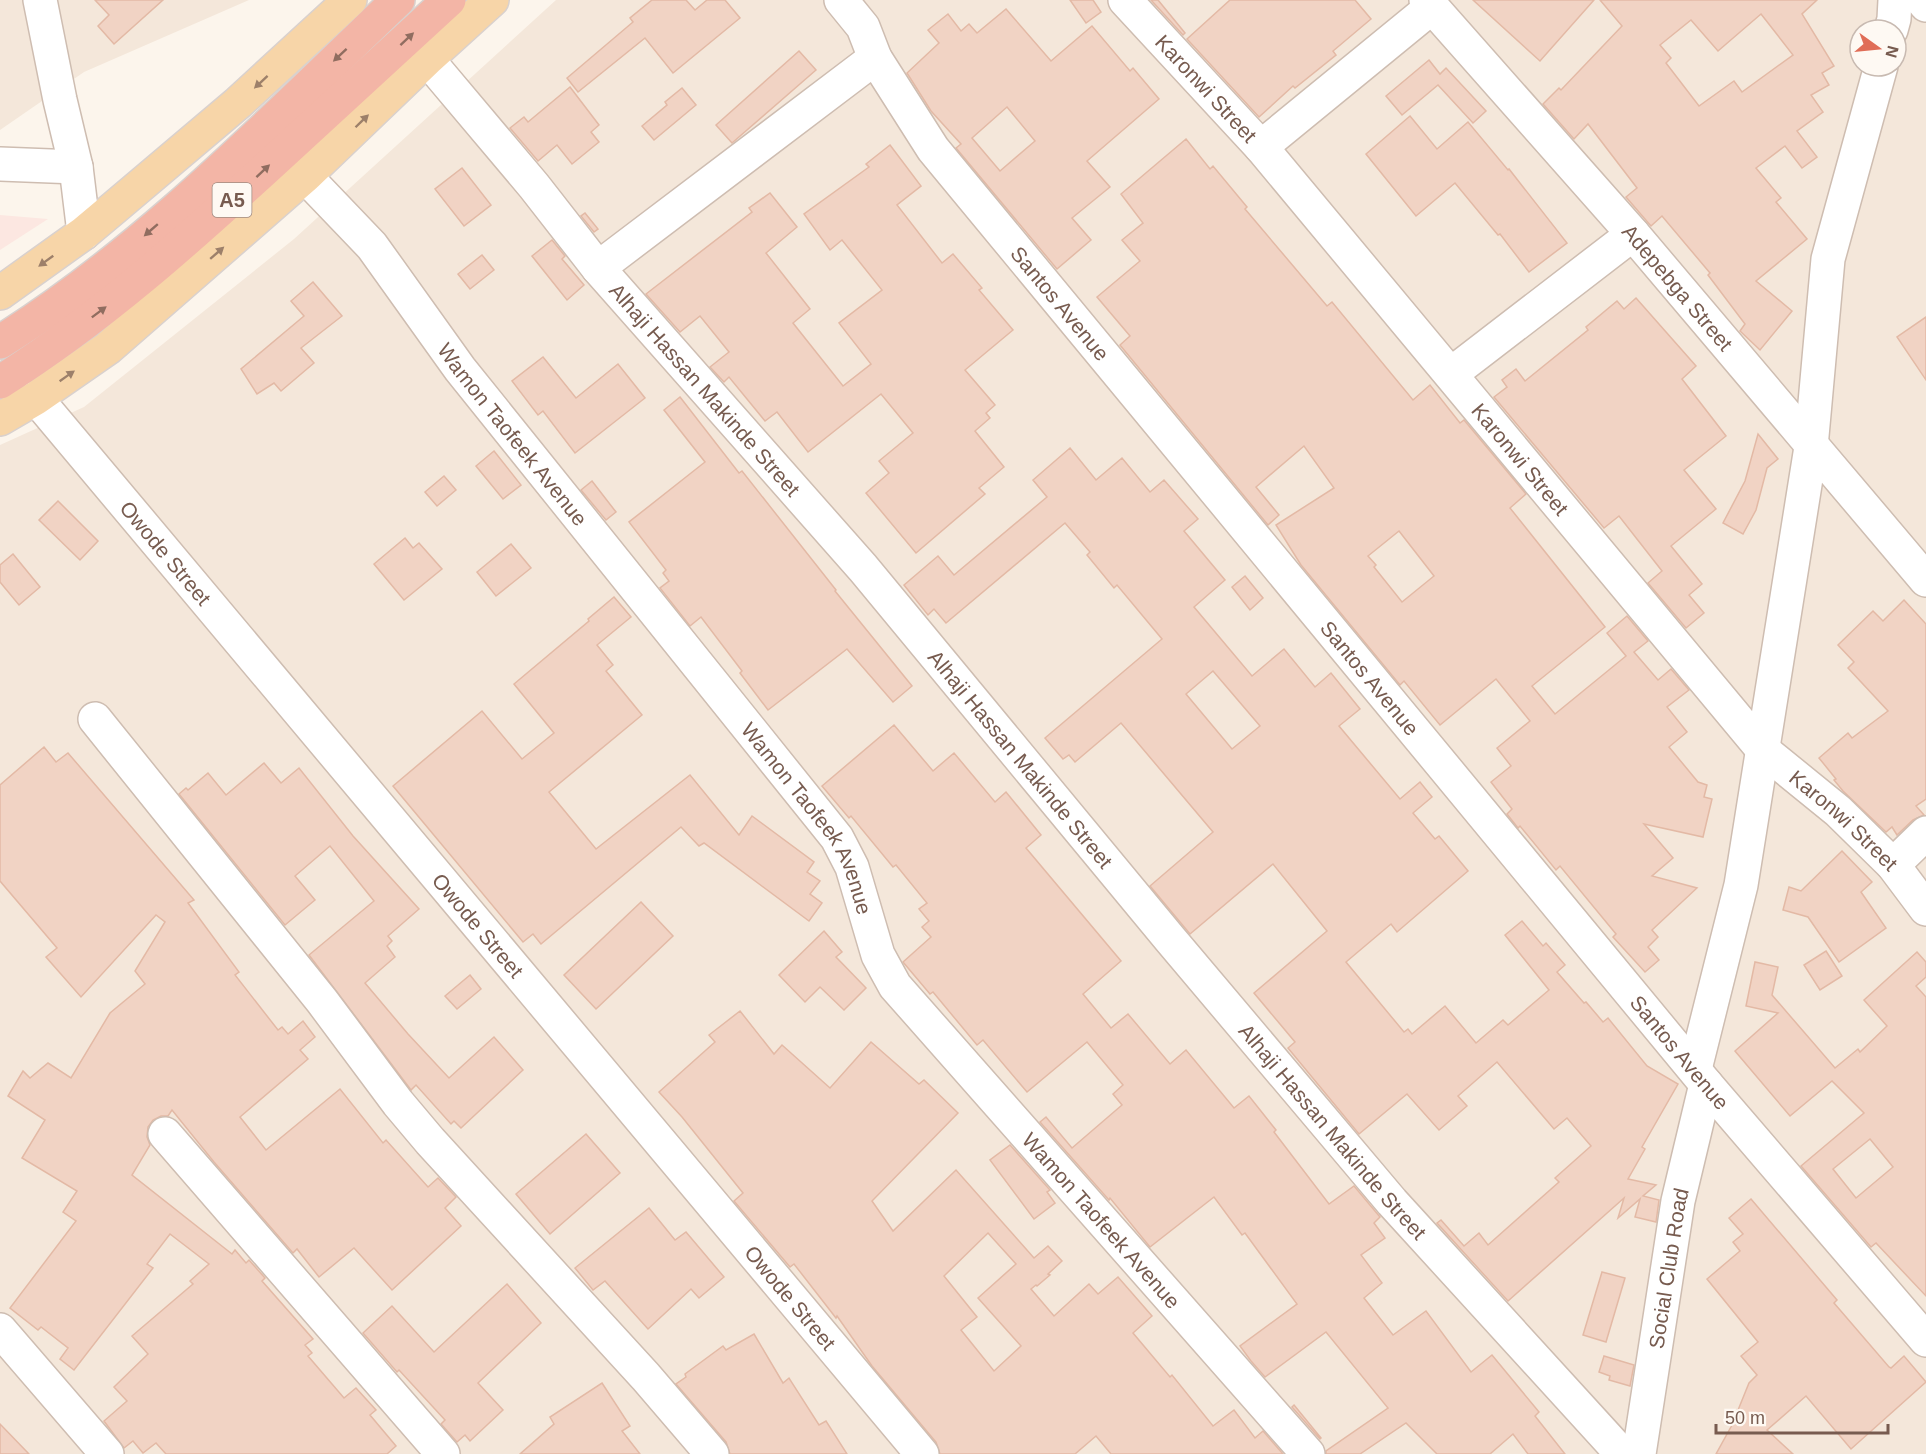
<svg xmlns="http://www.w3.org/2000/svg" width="1926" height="1454" viewBox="0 0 1926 1454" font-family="Arial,sans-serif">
  <rect width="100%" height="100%" fill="#fcf5ec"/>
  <g fill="#f4e7da" fill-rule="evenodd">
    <path d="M0,0H249L84,72L0,130Z"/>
    <path d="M556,0H1926V1454H0V445L84,407L294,239ZM1860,30H1896V66H1860Z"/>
  </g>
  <path fill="#fce7e1" d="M0,215L48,219L0,250Z"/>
  <g fill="#f1d3c4" stroke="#e3b9a5" stroke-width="1.5" fill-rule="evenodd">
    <path d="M95,0H163L114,44L98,26L109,15Z"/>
    <path d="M652,0H686L695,10L707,0H725L740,18L673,73L645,38L578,92L567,78L633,22L630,18Z"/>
    <path d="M1070,0H1093L1101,12L1086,23Z"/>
    <path d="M1151,0H1158L1185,33L1183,35Z"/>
    <path d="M1230,0H1355L1371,19L1333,51L1336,55L1295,88L1293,86L1259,117L1187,39Z"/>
    <path d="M1473,0H1594L1540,61Z"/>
    <path d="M1600,0H1817L1802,14L1834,66L1822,73L1829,85L1811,95L1823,112L1797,131L1817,157L1802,168L1785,146L1756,168L1781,198L1776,202L1807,239L1756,281L1792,311L1760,350L1740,331L1745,324L1708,275L1710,273L1662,216L1651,226L1626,197L1637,188L1588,124L1574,139L1543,104L1559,88L1561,90L1622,26ZM1761,14L1793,55L1742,92L1734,81L1699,106L1666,63L1671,58L1660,45L1691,20L1718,51Z"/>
    <path d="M1006,9L1051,61L1092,26L1130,71L1133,68L1159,99L1087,161L1110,187L1072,218L1091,240L1057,269L956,148L961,144L931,111L907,73L939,43L928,30L948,14L961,31L969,24L977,33ZM1007,107L1035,141L1000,171L972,138Z"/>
    <path d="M799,51L816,70L732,143L716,125Z"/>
    <path d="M1429,60L1440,74L1446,68L1486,111L1473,123L1438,85L1402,115L1386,96Z"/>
    <path d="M570,87L599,125L591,132L599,142L572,164L557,145L538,161L510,128L524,117L528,122Z"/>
    <path d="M682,88L696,105L654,140L642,126L667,105L665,102Z"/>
    <path d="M1410,116L1437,149L1468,122L1508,170L1509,169L1567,243L1529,272L1500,234L1498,235L1455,183L1416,216L1366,154Z"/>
    <path d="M1186,139L1210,169L1213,166L1247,207L1245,209L1327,306L1332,302L1413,400L1430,385L1460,423L1464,420L1526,494L1510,508L1605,627L1532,686L1555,714L1626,656L1607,633L1627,616L1648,641L1634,652L1658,680L1671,669L1689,690L1667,707L1687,732L1669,747L1698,782L1707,785L1704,797L1712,799L1703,837L1644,824L1673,858L1652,876L1697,888L1652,930L1658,937L1648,947L1659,960L1645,972L1613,937L1616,934L1560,866L1556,870L1520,826L1518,828L1507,814L1512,809L1491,782L1511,766L1497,748L1530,721L1496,679L1440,725L1404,681L1400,685L1301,565L1276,525L1334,488L1304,446L1256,487L1279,515L1268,525L1120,345L1130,336L1097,297L1140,261L1122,240L1143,223L1121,194ZM1399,531L1434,576L1402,602L1374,567L1376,565L1368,556Z"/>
    <path d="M890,145L921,186L897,205L942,263L953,254L982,288L979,290L1013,330L965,370L995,405L986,413L990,418L975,431L1004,467L979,488L985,494L916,553L866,493L889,473L879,461L913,433L881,394L808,452L777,412L765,421L729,377L724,382L710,367L729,352L700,316L680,332L646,294L752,212L749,208L770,193L797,227L766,253L810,309L793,323L843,386L871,364L839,323L882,290L842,240L830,250L804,214L869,167L866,164Z"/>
    <path d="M462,168L491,205L464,226L435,189Z"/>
    <path d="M585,213L598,229L594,232L581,216Z"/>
    <path d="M552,240L565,256L562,259L584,285L567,300L532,256Z"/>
    <path d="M482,255L494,270L470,289L458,274Z"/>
    <path d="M313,282L342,316L301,348L314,363L281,391L274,383L257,394L241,369L304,316L291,301Z"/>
    <path d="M1636,298L1696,366L1682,379L1726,436L1684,470L1716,509L1671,546L1702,584L1689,595L1704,613L1686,628L1648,583L1662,571L1619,516L1604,528L1494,397L1507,387L1502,380L1516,369L1525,381L1588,330L1586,327L1617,301L1624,309Z"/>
    <path d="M1926,317V380L1897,337Z"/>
    <path d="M543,357L576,398L618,364L645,398L575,453L543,411L538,415L512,381Z"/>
    <path d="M680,397L739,473L742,471L836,590L835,591L912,686L893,702L847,649L768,710L740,673L742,671L701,617L690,626L660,588L669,581L663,573L666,570L629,522L705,462L664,410Z"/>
    <path d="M1758,434L1778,459L1767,468L1756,510L1743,534L1723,523L1745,481Z"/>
    <path d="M1070,448L1096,480L1122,458L1150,492L1164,480L1198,519L1184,531L1225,580L1194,607L1252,676L1284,649L1315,687L1331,673L1360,709L1339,726L1400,799L1420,782L1432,797L1413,813L1435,839L1439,836L1468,871L1397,932L1391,924L1346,962L1404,1032L1408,1029L1412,1034L1445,1006L1476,1043L1503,1020L1508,1025L1549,990L1505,935L1522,921L1543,946L1546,943L1565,965L1557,972L1584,1003L1586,1002L1603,1022L1608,1018L1647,1066L1678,1084L1642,1147L1645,1149L1628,1179L1656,1185L1643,1196L1659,1200L1656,1222L1635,1217L1640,1199L1618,1218L1624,1198L1508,1301L1437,1223L1441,1220L1464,1246L1479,1233L1488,1245L1559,1182L1555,1178L1591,1146L1567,1118L1554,1129L1497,1062L1458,1096L1467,1106L1439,1130L1407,1094L1359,1134L1288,1048L1295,1042L1254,993L1327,931L1273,864L1190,934L1150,886L1213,832L1121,723L1075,762L1069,755L1063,759L1045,738L1162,639L1117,585L1114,588L1087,555L1090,552L1065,523L946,623L934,609L928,615L904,585L938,556L954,575L1047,497L1033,480ZM1213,671L1260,726L1232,749L1186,694Z"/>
    <path d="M494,451L521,485L503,499L476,466Z"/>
    <path d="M444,476L456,490L437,506L425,492Z"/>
    <path d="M592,481L616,512L606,520L581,490Z"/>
    <path d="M58,501L98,541L80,560L39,520Z"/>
    <path d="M405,538L413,548L419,543L442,569L404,600L374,564Z"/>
    <path d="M511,544L531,568L496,596L477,572Z"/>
    <path d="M13,554L40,587L19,605L0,582V565Z"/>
    <path d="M1245,576L1263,598L1250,610L1232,587Z"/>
    <path d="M614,597L631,617L597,645L613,665L606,671L642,715L549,792L596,849L690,775L739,835L752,816L814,862L807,872L820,881L810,894L822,903L809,921L704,843L699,846L681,827L541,944L533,934L523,942L393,786L482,711L522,759L554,733L514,684L589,621L588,619Z"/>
    <path d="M1904,600L1926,624V799L1916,806L1924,815L1913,820L1897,835L1892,827L1886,832L1843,791L1834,780L1836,779L1819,758L1848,733L1852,738L1888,711L1848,668L1854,662L1838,645L1873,611L1883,621Z"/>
    <path d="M894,725L933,771L954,753L995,802L1006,792L1041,835L1026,848L1121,961L1083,994L1111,1028L1128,1014L1170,1064L1186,1050L1234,1108L1249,1096L1276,1130L1274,1132L1329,1204L1354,1186L1380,1217L1374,1223L1385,1238L1361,1255L1382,1283L1364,1298L1393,1335L1426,1311L1471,1372L1492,1355L1539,1412L1535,1416L1565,1454H1528L1513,1434L1490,1454H1437L1406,1423L1360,1454H1326V1451L1388,1408L1326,1332L1265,1377L1251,1361L1240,1346L1297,1304L1245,1233L1242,1235L1214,1197L1150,1247L1110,1198L1109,1200L1040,1122L1046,1117L1072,1148L1122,1105L1113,1094L1123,1085L1087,1042L1027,1092L983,1040L977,1045L933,992L930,994L903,962L931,937L922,927L929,921L919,909L927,903L896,865L893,867L851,816L849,818L822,786Z"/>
    <path d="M44,747L56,762L68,753L194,900L188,903L239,972L235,975L278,1030L282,1027L288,1034L303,1021L315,1037L300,1050L308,1059L240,1117L266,1150L340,1089L383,1143L386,1140L428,1187L438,1178L456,1197L445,1208L461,1226L392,1290L354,1248L319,1277L297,1249L293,1253L214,1162L172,1110L168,1116H161L153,1120L148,1127L147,1137L150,1145L132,1175L232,1254L235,1250L246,1263L249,1260L265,1278L262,1281L313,1339L305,1345L312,1353L308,1356L344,1398L356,1388L376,1410L370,1415L396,1446L387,1454H166L156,1443L143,1453L133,1441L124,1448L104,1421L127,1401L114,1387L148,1354L132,1336L193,1284L190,1281L209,1264L170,1234L147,1264L153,1268L74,1370L60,1359L68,1348L41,1327L38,1330L10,1308L76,1221L63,1212L77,1191L22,1158L45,1120L8,1096L23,1071L30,1078L48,1063L71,1078L110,1013L145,984L135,971L165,922L156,915L81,997L46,957L57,948L0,881V785Z"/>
    <path d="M264,763L281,783L299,768L353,836L419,909L388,936L392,941L387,946L395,957L365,983L408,1034L449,1078L494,1037L523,1070L461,1128L454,1121L451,1124L416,1085L411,1090L309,955L374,901L330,846L295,876L315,900L285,925L179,794L186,788L188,790L208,773L226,795Z"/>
    <path d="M1842,851L1872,882L1861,892L1886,928L1839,962L1808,917L1783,910L1789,887L1801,891Z"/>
    <path d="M641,902L673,936L596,1009L564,975Z"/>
    <path d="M824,931L842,952L836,957L866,988L844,1010L820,987L805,1002L779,975Z"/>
    <path d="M1826,951L1842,976L1820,990L1804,965Z"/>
    <path d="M1917,952L1926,962V977L1916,986L1926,997V1296L1876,1243L1871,1247L1801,1166L1864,1113L1832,1081L1790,1116L1735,1051L1778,1013L1746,1006L1755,962L1778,967L1772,995L1835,1068L1858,1049L1860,1052L1887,1026L1864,1000ZM1870,1139L1893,1167L1856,1198L1833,1169Z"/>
    <path d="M470,975L481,989L457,1009L445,996Z"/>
    <path d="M740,1011L774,1054L782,1045L830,1088L871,1042L919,1084L924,1080L958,1113L872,1201L893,1231L956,1170L1034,1258L1048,1246L1062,1261L1048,1274L1050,1275L1037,1286L1036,1285L1031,1289L1054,1316L1089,1284L1098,1294L1118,1277L1152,1316L1133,1333L1170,1377L1172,1375L1213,1426L1234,1410L1255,1438L1263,1431L1283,1454H1111L1096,1436L1075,1454H940L936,1442L872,1366L837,1316L836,1318L794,1264L790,1267L734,1201L743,1193L682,1117L659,1092L715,1042L709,1035ZM988,1233L1016,1264L978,1298L1021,1346L994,1371L961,1330L977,1317L944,1276Z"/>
    <path d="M586,1134L620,1173L550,1234L516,1194Z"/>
    <path d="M1010,1145L1050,1190L1047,1192L1055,1203L1034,1219L990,1160Z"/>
    <path d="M1751,1199L1837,1300L1834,1303L1889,1367L1891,1368L1904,1356L1926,1382L1851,1449L1806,1396L1767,1430L1793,1454H1716L1732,1425L1749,1383L1757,1375L1741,1356L1758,1342L1707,1279L1740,1251L1733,1242L1743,1234L1729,1218Z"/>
    <path d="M649,1208L675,1240L686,1232L724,1277L699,1298L691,1289L648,1329L605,1281L593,1290L575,1268Z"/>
    <path d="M1602,1272L1625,1278L1606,1342L1583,1335Z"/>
    <path d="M507,1284L541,1323L478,1383L503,1410L470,1441L465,1435L457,1442L441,1424L445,1420L399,1370L397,1372L363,1333L392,1306L434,1352Z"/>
    <path d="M754,1334L783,1383L789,1378L819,1425L826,1421L847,1454H730L726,1442L676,1384L686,1377L685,1374L723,1346L726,1350Z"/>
    <path d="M1604,1356L1634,1365L1630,1386L1609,1380L1610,1376L1599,1372Z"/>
    <path d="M602,1383L630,1426L622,1431L640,1454H520L554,1424L550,1417Z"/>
    <path d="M1294,1405L1321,1438L1320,1439L1292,1407Z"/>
    <path d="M0,1424L29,1454H0Z"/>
  </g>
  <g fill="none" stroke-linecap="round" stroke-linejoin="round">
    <defs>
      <g id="minor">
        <path d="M40,0L60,100L76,167L84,233"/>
        <path id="s1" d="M841,0L863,27L875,58L933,149L1706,1084L1926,1340"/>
        <path id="s2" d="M1125,0L1261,147L1763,750L1838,811L1893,865L1926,909"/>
        <path id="s3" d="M1426,0L1633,234L1926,580"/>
        <path d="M1922,0L1926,5"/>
        <path d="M1891,30L1894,19L1895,0"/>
        <path id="s4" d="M427,59L534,186L598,268L863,568L1170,939L1392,1202L1622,1454"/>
        <path d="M1261,147L1432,7"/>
        <path d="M0,164L76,167"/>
        <path id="s5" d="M305,176L372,246L460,369L837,838L852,867L878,955L895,986L1308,1454"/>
        <path d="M598,268L875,58"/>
        <path d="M1451,374L1633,234"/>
        <path id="s6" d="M36,398L922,1454"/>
        <path d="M95,719L322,1001L398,1103L430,1141L646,1377L712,1454"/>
        <path d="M1893,865L1926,833"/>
        <path d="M1695,1069L1741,885L1811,447L1828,259L1881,66"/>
        <path d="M165,1134L443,1454"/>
        <path d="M0,1330L107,1454"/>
        <path id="s7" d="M1639,1454L1678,1201L1706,1084"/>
      </g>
      <g id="major">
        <path d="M0,293L84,233L115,207L238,103L350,0"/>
        <path d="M0,419L36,398L108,348L305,176L427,59L492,0"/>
      </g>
      <g id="highway">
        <path d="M0,342C149,249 272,120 398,0"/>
        <path d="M0,382C100,319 188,240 275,160C333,107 391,53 449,0"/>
      </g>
    </defs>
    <use href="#minor" stroke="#cebdb1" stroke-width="36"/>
    <use href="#major" stroke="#d9d1ce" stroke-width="36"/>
    <use href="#highway" stroke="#d9d1ce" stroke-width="36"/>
    <use href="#minor" stroke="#fff" stroke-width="33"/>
    <use href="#major" stroke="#f7d5a8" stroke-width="33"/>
    <use href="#highway" stroke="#f3b5a6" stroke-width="33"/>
  </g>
  <defs><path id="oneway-solid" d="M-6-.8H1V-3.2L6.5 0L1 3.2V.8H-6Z" transform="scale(1.5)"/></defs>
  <g fill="#906d60">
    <use href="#oneway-solid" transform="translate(407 39) rotate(-43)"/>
    <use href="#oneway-solid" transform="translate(340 55) rotate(137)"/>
    <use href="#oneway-solid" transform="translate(263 171) rotate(-43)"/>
    <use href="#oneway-solid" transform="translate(151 230) rotate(139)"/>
    <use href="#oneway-solid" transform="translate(99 312) rotate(-37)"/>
  </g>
  <g fill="#9d806a">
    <use href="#oneway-solid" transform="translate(261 82) rotate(137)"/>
    <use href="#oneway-solid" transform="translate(362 121) rotate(-44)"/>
    <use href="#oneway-solid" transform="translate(217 253) rotate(-41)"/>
    <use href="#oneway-solid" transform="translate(46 261) rotate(144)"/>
    <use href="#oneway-solid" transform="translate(67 376) rotate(-35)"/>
  </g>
  <g text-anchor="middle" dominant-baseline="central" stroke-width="4.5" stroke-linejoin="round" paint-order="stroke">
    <rect fill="#fef9f3" stroke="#a08a80" stroke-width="1.5" x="212.5" y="183" width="39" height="34" rx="4.5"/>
    <g font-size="20" font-weight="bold" fill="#775b4f">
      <text x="232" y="200">A5</text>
    </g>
    <g font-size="21" fill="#775b4f" stroke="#fef9f3">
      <text stroke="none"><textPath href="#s2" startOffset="120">Karonwi Street</textPath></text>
      <text stroke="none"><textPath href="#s3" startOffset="382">Adepebga Street</textPath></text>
      <text stroke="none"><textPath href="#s1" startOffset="376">Santos Avenue</textPath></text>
      <text stroke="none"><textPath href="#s4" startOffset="432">Alhaji Hassan Makinde Street</textPath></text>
      <text stroke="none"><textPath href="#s5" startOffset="332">Wamon Taofeek Avenue</textPath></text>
      <text stroke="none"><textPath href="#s2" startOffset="606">Karonwi Street</textPath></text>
      <text stroke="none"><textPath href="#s6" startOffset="202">Owode Street</textPath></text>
      <text stroke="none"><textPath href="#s1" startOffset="862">Santos Avenue</textPath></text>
      <text stroke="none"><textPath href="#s4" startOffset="918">Alhaji Hassan Makinde Street</textPath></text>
      <text stroke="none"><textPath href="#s5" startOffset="818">Wamon Taofeek Avenue</textPath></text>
      <text stroke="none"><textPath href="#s2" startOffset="1092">Karonwi Street</textPath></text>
      <text stroke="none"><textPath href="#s6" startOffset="688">Owode Street</textPath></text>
      <text stroke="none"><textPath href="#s1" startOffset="1348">Santos Avenue</textPath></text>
      <text stroke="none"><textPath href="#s4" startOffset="1404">Alhaji Hassan Makinde Street</textPath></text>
      <text stroke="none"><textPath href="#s5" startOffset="1322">Wamon Taofeek Avenue</textPath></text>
      <text stroke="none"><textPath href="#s7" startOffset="188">Social Club Road</textPath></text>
      <text stroke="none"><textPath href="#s6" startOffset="1174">Owode Street</textPath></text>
    </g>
  </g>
  <g transform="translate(1878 48) rotate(105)"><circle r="28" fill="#fef9f3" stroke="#c8bab1" stroke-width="1.5"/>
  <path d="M0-4.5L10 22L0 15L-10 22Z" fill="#e06d57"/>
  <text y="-9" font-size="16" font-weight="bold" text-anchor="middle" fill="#775b4f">N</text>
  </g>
  <path d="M1716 1424v9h172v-9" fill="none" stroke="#775b4f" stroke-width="3"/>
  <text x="1725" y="1424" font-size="18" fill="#775b4f" stroke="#fef9f3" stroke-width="4.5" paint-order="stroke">50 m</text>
</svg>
